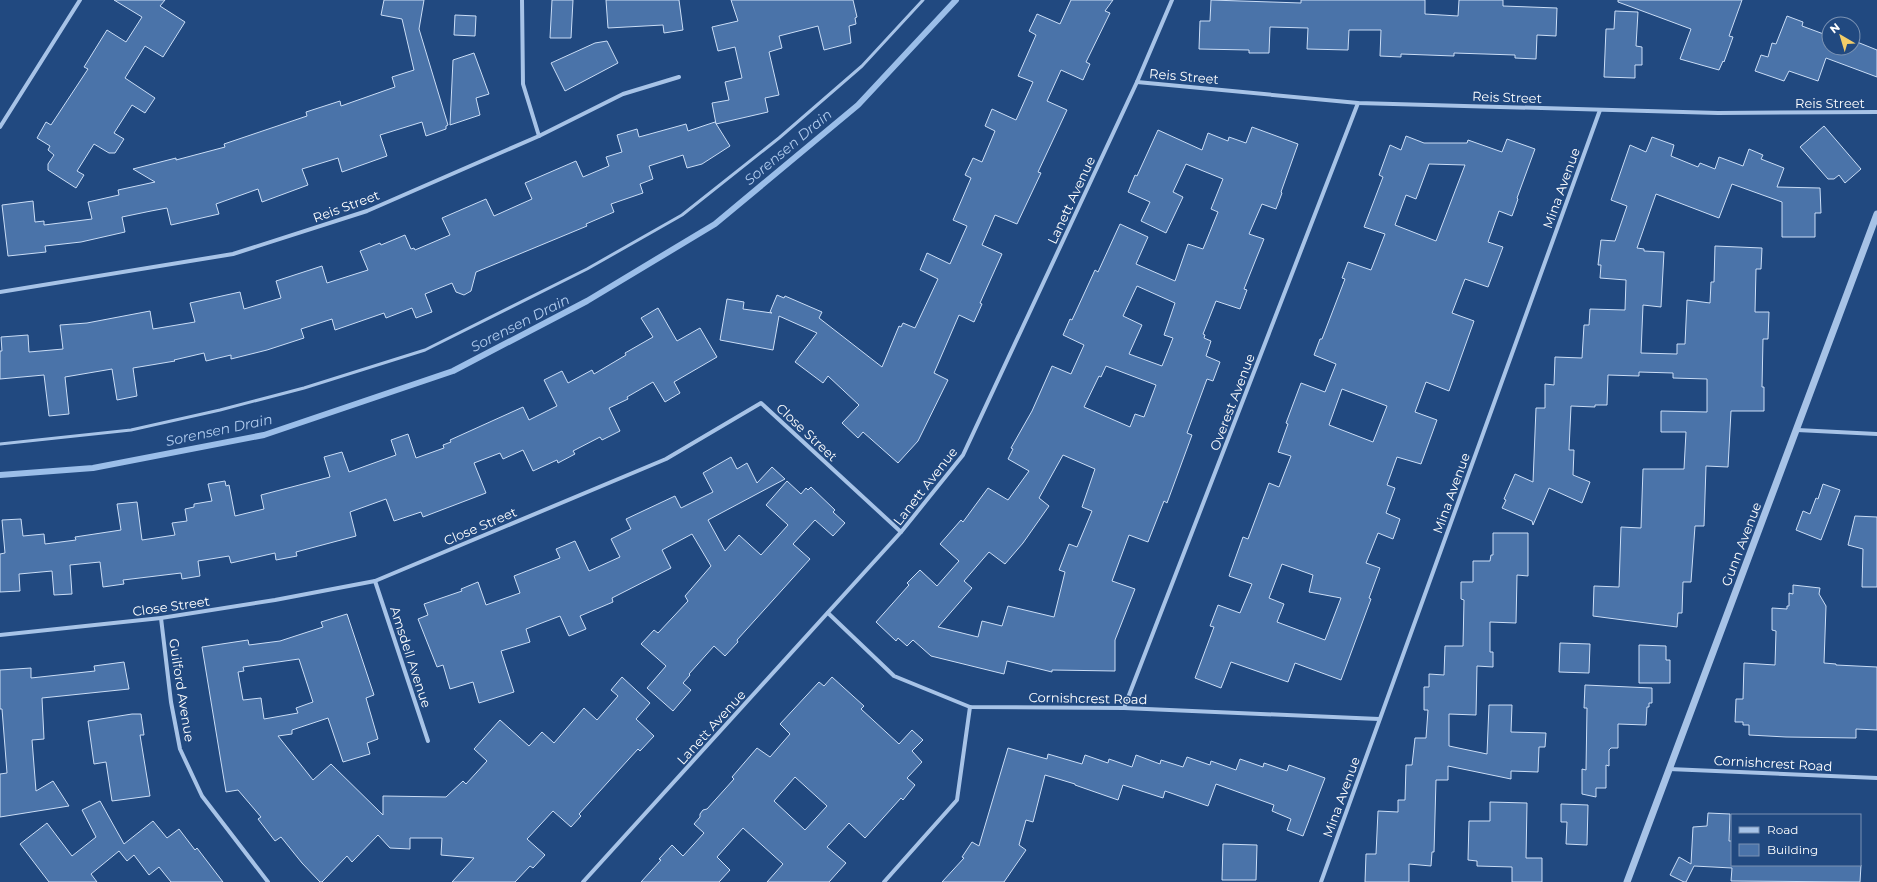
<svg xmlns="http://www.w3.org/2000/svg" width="1877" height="882" viewBox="0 0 1877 882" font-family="Montserrat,sans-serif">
  <rect width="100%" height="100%" fill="#214980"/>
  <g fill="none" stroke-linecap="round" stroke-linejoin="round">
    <path stroke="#9bbee9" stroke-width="6" d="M0,475L93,468L264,435L453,371L587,301L715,224L858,105L956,0"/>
  </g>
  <g fill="#4a73a9" stroke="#caddf6" fill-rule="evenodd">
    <path d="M114,0H165L160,6L185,22L163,57L145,46L125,78L155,98L145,113L132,105L114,133L124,139L115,153H109L94,144L77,171L84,175L76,188L48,170V164L54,155L48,150L50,146L37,138L46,122L51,125L88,69L84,67L107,30L126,42L142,17Z"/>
    <path d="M384,0H424L419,29L448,125L446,126V129L426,136L422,122L380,135L387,156L342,172L338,158L302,169L308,185L262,202L258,189L216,204L219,214L171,225L167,208L151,211L122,217L125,232L81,242L45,246L46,252L8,256L2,205L33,201L35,222L44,221V225L92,219L88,202L119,195L118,190L155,182L133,169L176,158V160L225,147L224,144L307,116L306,112L340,101L341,106L395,87L392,77L414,70L402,19L381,15Z"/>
    <path d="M552,0H573L571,38H550Z"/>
    <path d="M606,0H679L683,30L664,33L663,25L608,28Z"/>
    <path d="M731,0H853L857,17L855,18L856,24L849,26L851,43L824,50L818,26L779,36L782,48L769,52L779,95L765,98L768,112L716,124L712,103L729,100L725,82L742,78L735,47L718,51L712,27L738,21Z"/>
    <path d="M1071,0H1113L1105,11L1110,13L1086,62L1090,64L1083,80L1061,70L1047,101L1067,110L1038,172L1041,173L1017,224L995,215L982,245L1002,254L980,303L982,304L974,322L959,315L934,373L948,380L918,441L898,463L863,432L858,438L842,423L859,405L828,376L823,383L795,362L817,333L779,316L773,350L720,340L727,299L744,302L743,309L772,313L770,312L777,295L784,298L785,296L822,312L819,318L882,367L899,326L901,327L903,323L915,328L938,279L920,270L927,253L950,264L967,226L953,220L971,178L965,175L973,158L982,162L995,131L985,126L992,109L1016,120L1033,82L1018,76L1036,35L1029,31L1037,14L1060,24Z"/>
    <path d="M1211,0L1301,3V0H1425V14L1458,16L1459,0H1503V6L1557,8L1556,36L1537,35L1536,59L1515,58V55L1454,53V56L1401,54V57L1380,56L1381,30H1349L1348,50L1307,49L1308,28L1270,27L1269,53H1249V50L1199,49L1200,21H1210Z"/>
    <path d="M1618,0H1742L1729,36L1733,37L1724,62L1723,61L1719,70L1680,59L1691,29L1618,2Z"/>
    <path d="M1615,11L1638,12L1636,46L1642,47V65H1635V78L1604,77L1606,29H1614Z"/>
    <path d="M455,15L476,16L475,36L454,35Z"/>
    <path d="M1787,16L1803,22L1802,26L1829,36V48H1855L1857,42L1877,50V77L1826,58L1818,81L1789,71L1784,81L1755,71L1761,55L1768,57L1772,43L1776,44Z"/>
    <path d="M607,41L618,63L565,91L551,63L595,43Z"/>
    <path d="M474,53L489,94L476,98L480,115L450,125L453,60Z"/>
    <path d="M715,122L730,146L702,164L687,168L683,155L649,166L653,179L640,184L643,193L611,204L614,212L586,224L587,226L476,272L471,291L464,295L456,292L452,283L425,294L432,312L416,318L412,308L386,318L384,313L335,330L332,319L301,329L304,338L267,350L231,359V355L206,361L204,353L174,360L175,361L133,368L137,396L117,400L112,369L65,377L69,414L49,416L44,375L0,379V351H2L1,337L28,335L29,352L63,349L60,325L87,323L150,311L153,329L195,322L190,303L240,292L244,309L281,298L276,281L322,266L327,283L368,270L360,251L380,243L381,245L405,235L411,249L414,248L415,250L450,235L442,218L486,199L494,216L532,199L525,183L576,161L583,177L609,166L606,157L622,152L617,135L637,129L639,137L686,124L688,131Z"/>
    <path d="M1824,126L1861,169L1845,183L1839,175L1834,179H1828L1800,147Z"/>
    <path d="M1252,127L1298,144L1281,192L1282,193L1276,209L1262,204L1249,234L1264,239L1244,289L1247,290L1240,309L1216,301L1203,334L1205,335L1204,338L1211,341L1206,356L1220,362L1213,381L1207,379L1187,433L1192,435L1167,503L1164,501L1148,542L1129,535L1112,581L1135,589L1115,640V671L1052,670V672L1007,661L1004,674L931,656L913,640L907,646L898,638L896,641L876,622L909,585L907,583L920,570L937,586L959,561L940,544L961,520L963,522L988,488L1008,500L1029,471L1008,459L1013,449L1011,448L1032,411L1052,366L1071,374L1084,345L1063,335L1070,319L1072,320L1095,270L1098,272L1120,224L1148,237L1136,264L1175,281L1188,244L1203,249L1218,212L1211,209L1223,179L1186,164L1173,192L1183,197L1166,233L1141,221L1150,202L1128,192L1135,175L1137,176L1158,130L1202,150L1208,133L1228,141L1229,137L1246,143ZM1137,286L1175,303L1164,335L1173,338L1162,366L1129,354L1142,325L1123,316ZM1106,366L1156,385L1144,417L1135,414L1130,427L1084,407L1099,376L1101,377ZM1063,455L1095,469L1082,507L1092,511L1077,547L1069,544L1059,570L1065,572L1054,617L1008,606L1002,626L982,621L978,637L938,627L972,588L964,581L989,552L1005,564L1023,543L1049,506L1039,498Z"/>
    <path d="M1406,136L1424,143H1467L1468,140L1502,152L1507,139L1535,149L1517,198L1518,199L1512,216L1499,211L1488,242L1503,247L1488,287L1465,279L1452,313L1474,321L1449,391L1426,382L1415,412L1437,420L1421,464L1397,457L1387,485L1395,488L1386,513L1400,519L1393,539L1378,533L1366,563L1380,568L1369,598L1371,599L1341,680L1295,663L1288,682L1231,662L1221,688L1195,678L1214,627L1210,626L1218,605L1240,613L1252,584L1229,576L1243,537L1248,539L1269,483L1279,487L1291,456L1278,452L1288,424L1286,423L1301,383L1325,392L1336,364L1314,355L1320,339H1322L1345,279L1342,278L1348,262L1371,270L1385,234L1364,227L1383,177L1379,175L1390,145L1401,150ZM1429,164L1465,165L1436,241L1395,225L1406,195L1416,199ZM1342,389L1387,406L1373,442L1329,425ZM1282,564L1313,575L1309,592L1341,598L1325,640L1277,622L1284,604L1269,598Z"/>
    <path d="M1652,137L1674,145L1671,156L1698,167L1700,163L1715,169L1719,157L1743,166L1749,149L1763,155L1761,159L1784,168L1777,187L1820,188L1821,213H1815V237H1782V202L1732,184L1719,218L1656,194L1637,248L1644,249V251L1664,252L1661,307L1643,305L1641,353L1677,354V344H1685L1687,300L1710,303L1711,282H1714L1715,246L1762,248L1761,269H1756L1755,312H1769L1768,339H1763L1762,387H1764V411H1731L1728,467L1706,466L1704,526H1695L1691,582H1683L1682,613H1678L1677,627L1593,616L1594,586L1619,587L1621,527L1641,528L1643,469H1684L1686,432H1661V411L1707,412V379L1673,378V373L1639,372V376L1608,375L1607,405H1595V407L1571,406L1569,450H1574L1573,475L1590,482L1582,503L1549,488L1533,525L1532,521L1502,508L1506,500L1504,499L1515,474L1533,482L1536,408H1545V384L1554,385L1555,357L1582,358L1584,325H1589L1590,309L1625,310L1626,280L1600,278L1601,265H1598L1601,240L1615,241L1627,206L1611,200L1630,145L1646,152Z"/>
    <path d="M658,308L677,341L700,328L717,357L674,382L680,393L665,402L653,382L627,397L628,399L609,408L620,431L602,440L600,437L573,451L575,454L558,463L557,460L533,471L523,450L503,459L500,453L474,463L486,493L423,517L421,512L394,521L386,499L350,512L356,536L296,552L297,556L276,560L275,553L231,563L229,556L198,561L200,576L182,579L181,573L123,580L124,584L103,587L100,562L70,565L72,594L54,595L52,571L19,574L20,591L0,592V554L5,553L2,520L21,519L23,536L44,534L45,544L76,540L75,537L121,530L117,504L137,502L142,540L175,535L172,523L187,521L185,509L194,507V504L212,501L208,484L225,481L226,486L229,485L235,516L264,509L261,495L330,477L324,457L342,452L349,472L396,455L391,440L408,434L416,458L444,448L443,445L451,442L450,440L523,407L529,420L557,406L544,380L562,371L568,383L592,370L594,374L626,355L625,353L653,337L641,318Z"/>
    <path d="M731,457L737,469L747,463L757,483L772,467L785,479L708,520L725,551L739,535L761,555L788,525L766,505L787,481L801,494L806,488L808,490L811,487L835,510L833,512L845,523L833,536L815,520L793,544L810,559L737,640L738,642L725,656L714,646L689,674L690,675L683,683L691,690L673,711L647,688L666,666L641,644L654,630L658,633L688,601L685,596L711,566L692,534L662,550L671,568L612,598L613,602L580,616L586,629L569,636L560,616L526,629L530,642L501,651L514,692L479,703L473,682L450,689L443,665L437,667L418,619L428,615L424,604L462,591L461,589L478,582L486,605L520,593L514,576L560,558L556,549L575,541L589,571L620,557L611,539L631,529L626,519L675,496L681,508L713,492L703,473Z"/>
    <path d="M1823,484L1840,490L1821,540L1796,530L1803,511L1810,514L1816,498L1818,499Z"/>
    <path d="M1855,516L1877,517V587H1862L1863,549L1848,545Z"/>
    <path d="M1493,533H1528V576L1517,575L1516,623L1490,622V652H1493V667L1477,666L1476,715L1449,714V746L1487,754L1489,705H1512L1511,732L1546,733L1545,747H1539L1538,772L1511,771V779L1448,766V780H1436L1434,852H1432L1431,866L1409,864V882H1365L1366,854H1376L1378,811L1398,812V800H1405L1406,765H1412L1415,738H1426L1428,710H1424V687H1429V674L1444,675L1445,646H1463L1464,600L1461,599V582H1473V561H1490L1491,555H1493Z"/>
    <path d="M1793,585L1820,588L1819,594L1826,606L1824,663L1836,664V665L1877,667V730L1856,729V738L1786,737L1749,735V725H1743V722H1735L1736,699H1743L1744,663L1775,665L1776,631L1772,630V608L1787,609V606H1789V593L1793,594Z"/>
    <path d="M347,614L374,695L366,698L378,739L367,743L370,754L343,762L328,718L292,730V734L278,736L313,780L331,764L383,815V796L446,797L463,781L466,784L487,761L474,749L500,720L529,746L542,732L554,743L584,708L597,720L618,696L611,690L622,677L650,703L636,719L654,736L640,751L638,749L579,814L581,816L571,827L553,811L527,839L545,855L533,868L530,866L515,882H452L474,858L441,855L442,838H410V849L390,848L378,835L352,862L347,856L322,882H320L302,863L281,837L275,841L258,819L261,817L238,790L226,792L202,647L248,640L249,645L280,641L323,627L321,622ZM299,659L313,702L296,708L298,713L264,719L261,698L243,700L238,672L244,671L243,667Z"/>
    <path d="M1560,643L1590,644L1589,673L1559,672Z"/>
    <path d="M1639,645L1666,646V660H1670V683H1639Z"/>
    <path d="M124,662L129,689L42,698L44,739L32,740L36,791L53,781L69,806L0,817V774L7,773L2,709H0V670L31,668V678L95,671L94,666Z"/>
    <path d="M832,677L864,706L861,709L899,744L912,730L923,740L912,751L922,762L907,778L915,785L903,800L901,798L865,838L849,823L827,847L846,863L829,882H767L783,864L743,828L717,857L730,870L719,882H641L661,860L659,859L672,845L683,856L704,833L694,824L700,817V814L703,810L707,809L734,779L732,777L757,748L770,757L790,734L780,724L819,682L824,686ZM795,777L827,806L805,830L774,801Z"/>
    <path d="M1585,685L1652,688V703H1649V707H1647L1646,725L1618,724V748H1611L1609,750V766L1606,765V788H1596V797L1582,794V769L1586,770L1587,708H1584Z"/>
    <path d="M132,714H141L144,735H140L150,796L112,801L106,762L94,764L88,721Z"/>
    <path d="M1008,748L1047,759L1048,754L1082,764L1085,755L1108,763L1109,759L1132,767L1136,755L1160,764L1161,760L1183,767L1187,757L1210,765L1211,761L1236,770L1240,759L1263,767L1264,763L1287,771L1289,765L1325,778L1303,836L1287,830L1291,819L1272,811L1274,805L1216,784L1208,806L1165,791L1163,798L1123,785L1118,800L1075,785V784L1045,775L1033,822L1026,820L1019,845L1026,850L1004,882H942L964,858L962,857L972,842L979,846Z"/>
    <path d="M100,801L124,844L153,821L167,838L179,829L195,850L197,848L223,882H171L159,867L149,875L134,855L127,861L119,851L91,874L97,882H49L20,844L47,823L72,856L96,837L82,810Z"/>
    <path d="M1490,802L1527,803L1526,858H1542V882H1512V867L1477,866V861L1468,860L1469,821H1490Z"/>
    <path d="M1561,804L1588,805L1587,845L1566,844L1567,822H1561Z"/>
    <path d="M1708,813L1730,814L1729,841H1732V865H1861L1860,882L1731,881L1732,868L1694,866L1686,882H1684L1670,875L1679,857L1691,864L1693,827L1707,826Z"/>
    <path d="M1223,844L1257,845L1256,880H1222Z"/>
  </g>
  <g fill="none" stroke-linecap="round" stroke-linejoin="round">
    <path stroke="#a7c3e7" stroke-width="3" d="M0,444L131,430L220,410L304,388L425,350L587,269L682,215L779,138L862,66L923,0"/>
    <g stroke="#a7c3e7" stroke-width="4">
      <path d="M522,0L523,84L539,136"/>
      <path d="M1137,82L1358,103L1718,113L1877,112"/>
      <path d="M0,127L80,0"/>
      <path d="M0,292L233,254L367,211L539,136L623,94L679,77"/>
      <path d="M1797,430L1877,434"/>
      <path d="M375,581L428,741"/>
      <path d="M828,613L894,676L970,707L1124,708L1379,719"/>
      <path d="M161,618L171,702L180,749L202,796L268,882"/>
      <path d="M0,635L161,618L275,600L375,581L666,459L761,403L901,532"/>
      <path d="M1124,708L1358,103"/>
      <path d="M1669,769L1877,778"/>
      <path d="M583,882L901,532L963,455L1137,82L1172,0"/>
      <path d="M884,882L957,800L970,707"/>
      <path d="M1321,882L1600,110"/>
    </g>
    <path stroke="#a7c3e7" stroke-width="7" d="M1627,882L1877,214"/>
  </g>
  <g text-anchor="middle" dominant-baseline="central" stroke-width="3" stroke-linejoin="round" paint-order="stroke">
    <g font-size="13" fill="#fff" stroke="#214980">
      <text transform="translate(1184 76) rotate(5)">Reis Street</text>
      <text transform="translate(1507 97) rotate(2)">Reis Street</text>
      <text x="1830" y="103">Reis Street</text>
      <text transform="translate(1561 188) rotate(-70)">Mina Avenue</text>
      <text transform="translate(1071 200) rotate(-65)">Lanett Avenue</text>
      <text transform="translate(346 206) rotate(-20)">Reis Street</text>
      <text transform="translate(1232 402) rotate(-69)">Overest Avenue</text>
      <text transform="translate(807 432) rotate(43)">Close Street</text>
      <text transform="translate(925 486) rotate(-52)">Lanett Avenue</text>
      <text transform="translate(1451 493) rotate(-70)">Mina Avenue</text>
      <text transform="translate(480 526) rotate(-23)">Close Street</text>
      <text transform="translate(1741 544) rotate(-69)">Gunn Avenue</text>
      <text transform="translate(171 606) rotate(-8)">Close Street</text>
      <text transform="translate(411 657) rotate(72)">Amsdell Avenue</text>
      <text transform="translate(182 690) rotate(81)">Guilford Avenue</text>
      <text transform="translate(1088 698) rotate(1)">Cornishcrest Road</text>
      <text transform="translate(711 727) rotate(-48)">Lanett Avenue</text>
      <text transform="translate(1773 763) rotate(3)">Cornishcrest Road</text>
      <text transform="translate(1341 797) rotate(-70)">Mina Avenue</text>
    </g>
    <g font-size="14" font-style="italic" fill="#b2cdef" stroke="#214980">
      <text transform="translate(788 147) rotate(-40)">Sorensen Drain</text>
      <text transform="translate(520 323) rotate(-27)">Sorensen Drain</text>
      <text transform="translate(219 430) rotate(-12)">Sorensen Drain</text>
    </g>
  </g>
  <rect x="1731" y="814" width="130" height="52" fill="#214980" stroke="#7a92b3"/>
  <rect x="1739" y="827" width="20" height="6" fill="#a7c3e7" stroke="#7a92b3"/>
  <text x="1767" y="834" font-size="12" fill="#ffffff">Road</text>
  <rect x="1739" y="844" width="20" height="12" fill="#4a73a9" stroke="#7a92b3"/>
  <text x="1767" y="854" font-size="12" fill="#ffffff">Building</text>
  <g transform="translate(1841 36) rotate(322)"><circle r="19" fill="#214980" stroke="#7a92b3"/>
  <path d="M0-3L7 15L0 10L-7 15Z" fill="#f4ce68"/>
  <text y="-6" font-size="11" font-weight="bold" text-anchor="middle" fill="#ffffff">N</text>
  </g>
</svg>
